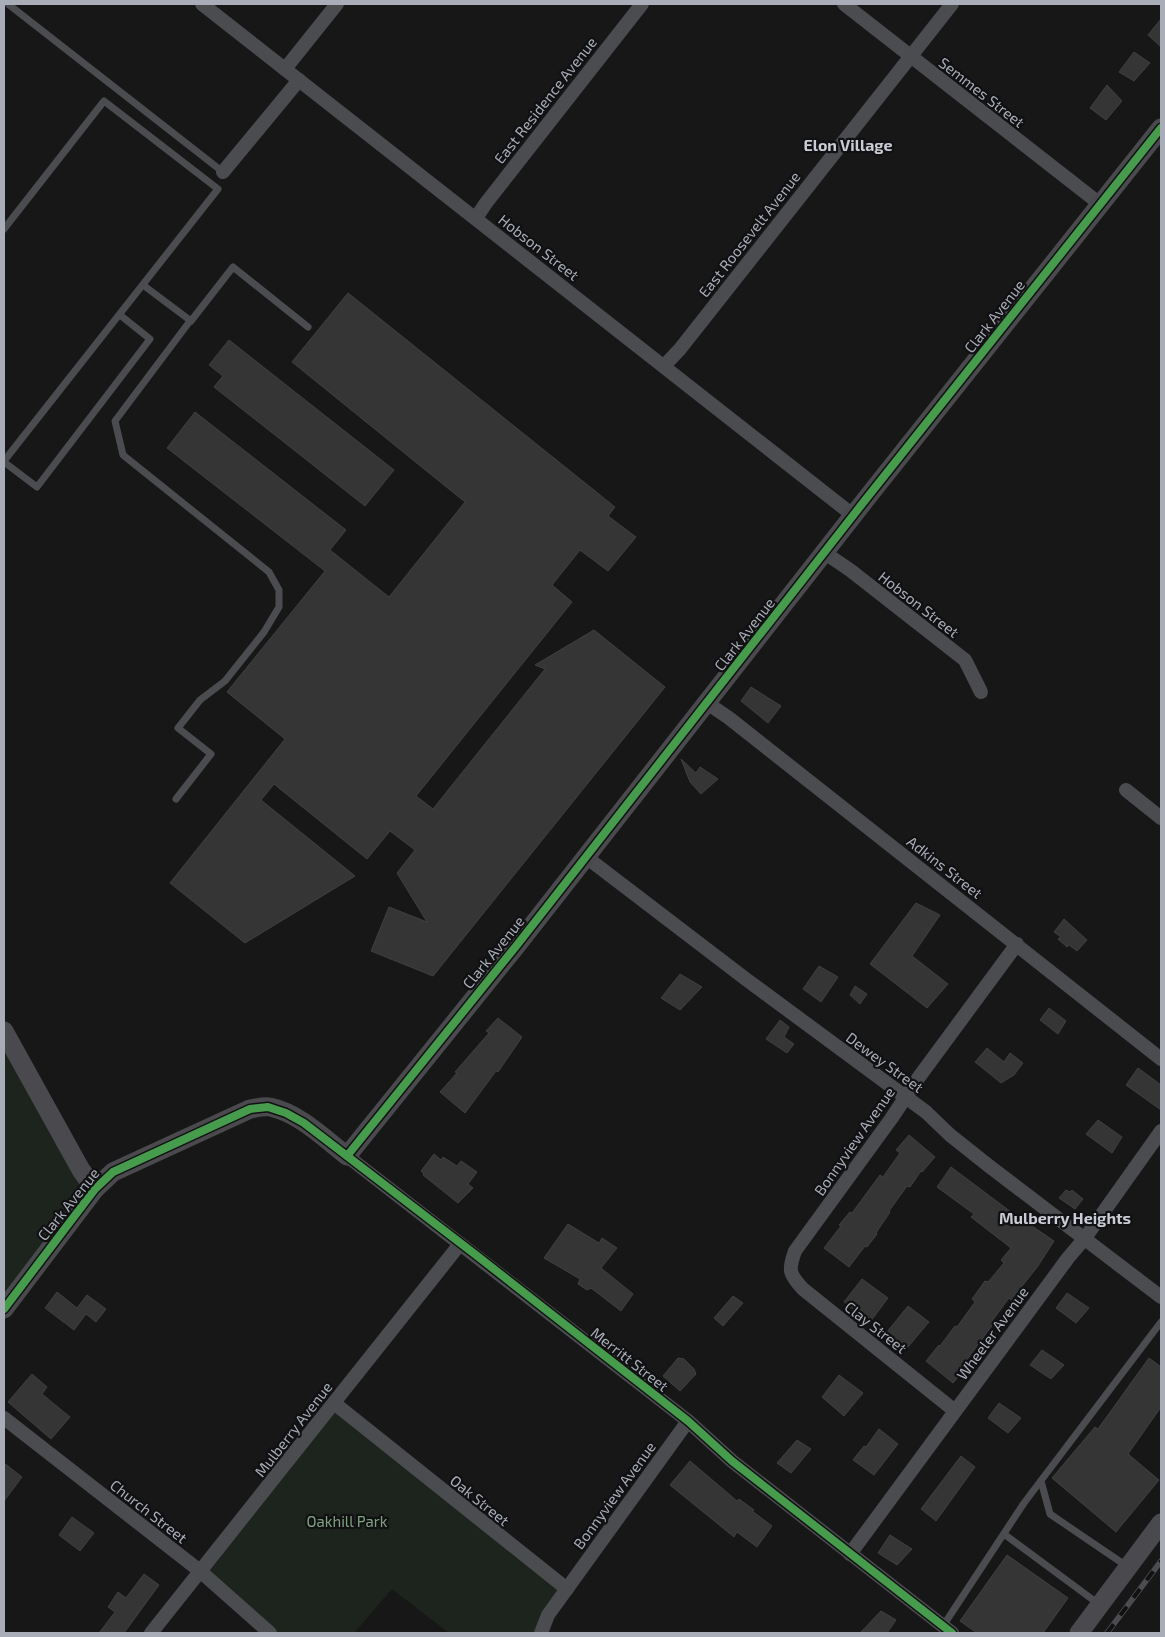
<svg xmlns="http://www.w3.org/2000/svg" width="1165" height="1637" viewBox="0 0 1165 1637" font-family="'Exo 2',sans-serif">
  <rect width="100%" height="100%" fill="#171717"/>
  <g fill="#1d241e">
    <path d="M4,1039L91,1189L4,1303Z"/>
    <path d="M334,1405L561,1589L536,1633H449L392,1589L354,1633H273L202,1571Z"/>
  </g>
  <g fill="#353536" stroke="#3f4043">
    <path d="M1161,19V47L1148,35Z"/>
    <path d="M1134,52L1150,63L1134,81L1119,72Z"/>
    <path d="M1107,85L1122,101L1106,120L1090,108Z"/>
    <path d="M348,293L615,507L608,516L636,537L608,571L580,550L552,585L572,602L416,796L433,809L545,669L535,665L594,630L665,687L433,976L371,951L389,907L427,922L397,873L415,850L390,831L367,859L274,784L261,800L355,876L245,943L170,883L285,739L227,692L325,571L167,448L195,412L346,530L330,550L389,597L465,502L292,362Z"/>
    <path d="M229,340L394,470L365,506L214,387L223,376L209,365Z"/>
    <path d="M751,687L781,706L768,723L741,701Z"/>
    <path d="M681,759L696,773L700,767L718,779L701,794L690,782Z"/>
    <path d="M916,903L940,915L912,956L948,984L927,1008L870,964Z"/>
    <path d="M1064,919L1087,940L1077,951L1069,945L1067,947L1058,939L1061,937L1054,932Z"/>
    <path d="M819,966L838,977L821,1002L803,989Z"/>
    <path d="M680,974L702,987L680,1010L661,998Z"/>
    <path d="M855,986L867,994L860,1004L850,995Z"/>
    <path d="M1049,1008L1066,1021L1058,1034L1040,1020Z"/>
    <path d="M498,1018L522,1037L498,1072L496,1071L465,1113L440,1092L457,1073L455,1072L489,1033L486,1031Z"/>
    <path d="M780,1020L789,1027L784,1037L794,1044L787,1053L766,1039Z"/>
    <path d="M987,1048L1004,1062L1010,1053L1023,1063L1014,1075L1001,1083L975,1062Z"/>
    <path d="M1138,1068L1161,1085V1110L1126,1085Z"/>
    <path d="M1098,1120L1122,1137L1112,1153L1086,1134Z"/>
    <path d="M909,1135L935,1157L922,1172L921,1171L910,1187L907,1186L889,1211L890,1212L876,1233L877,1234L867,1247L865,1246L849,1267L824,1248L841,1226L839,1225L850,1212L852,1213L880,1175L883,1177L900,1153L896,1150Z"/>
    <path d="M434,1154L441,1160L443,1157L457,1166L461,1161L477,1172L468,1184L473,1188L458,1203L423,1175L424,1174L421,1171Z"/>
    <path d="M951,1167L1031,1227L1032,1226L1054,1241L1038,1266L1011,1300L1009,1298L992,1321L994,1323L963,1365L966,1367L953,1383L926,1361L939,1345L940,1346L955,1326L957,1327L975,1302L972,1299L985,1281L988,1282L1004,1263L1001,1260L1011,1248L971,1217L974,1214L937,1187Z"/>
    <path d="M1066,1190L1070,1192L1072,1190L1083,1199L1075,1209L1059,1198Z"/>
    <path d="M568,1224L599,1243L602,1238L617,1248L601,1268L633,1294L621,1311L591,1288L587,1290L578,1284L580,1279L544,1258Z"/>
    <path d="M862,1279L888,1298L870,1322L844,1302Z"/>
    <path d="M57,1292L77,1308L87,1295L106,1309L96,1322L86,1314L74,1330L45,1308Z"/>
    <path d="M1067,1293L1089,1308L1076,1323L1056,1308Z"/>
    <path d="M733,1296L743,1303L723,1326L714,1318Z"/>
    <path d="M908,1306L929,1322L907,1348L887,1332Z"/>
    <path d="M1042,1350L1064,1365L1051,1379L1030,1365Z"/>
    <path d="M678,1358L684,1359L694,1369L696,1374L680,1391L663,1376Z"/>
    <path d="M1149,1358L1161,1367V1407L1128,1454L1159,1480L1116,1532L1052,1478L1095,1427L1098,1429Z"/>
    <path d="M32,1374L47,1387L42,1394L70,1417L51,1439L8,1402Z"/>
    <path d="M839,1375L863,1393L844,1416L822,1397Z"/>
    <path d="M999,1403L1021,1418L1008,1433L988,1418Z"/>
    <path d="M879,1429L898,1444L874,1475L853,1460L864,1446L866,1447Z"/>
    <path d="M797,1440L811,1449L791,1473L777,1463Z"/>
    <path d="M961,1456L975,1467L936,1521L921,1509Z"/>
    <path d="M690,1461L737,1501L739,1499L754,1510L752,1511L772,1526L757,1547L737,1532L734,1537L670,1485Z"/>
    <path d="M4,1463L22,1477L4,1501Z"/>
    <path d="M72,1517L94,1533L80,1551L59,1535Z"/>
    <path d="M890,1535L912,1549L897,1565L878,1553Z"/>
    <path d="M1007,1555L1068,1598L1043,1633H977L960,1621Z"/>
    <path d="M144,1574L159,1585L124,1633H99L115,1612L108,1607L118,1592L126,1598Z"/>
    <path d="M881,1611L896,1620L887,1633H860Z"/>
  </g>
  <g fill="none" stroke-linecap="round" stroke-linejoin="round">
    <g stroke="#4b4c50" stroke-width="7">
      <path d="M8,4L223,172"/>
      <path d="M4,229L104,101L218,189L4,461"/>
      <path d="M143,285L191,321L233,267L308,327"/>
      <path d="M4,462L37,487L150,339L120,315"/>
      <path d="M176,799L211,754L178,728L200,700L225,681L264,632L279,607V590L269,572L123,455L115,421L190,321"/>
      <path d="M1041,1481L1050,1514L1128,1567"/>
      <path d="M1004,1534L1100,1605"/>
      <path d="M943,1626L1024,1503L1161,1322"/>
    </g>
    <g stroke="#4b4c50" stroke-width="14">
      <path d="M202,4L854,516"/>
      <path d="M844,4L1100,204"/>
      <path d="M285,69L337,4"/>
      <path d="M223,172L299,80"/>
      <path d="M476,218L486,203L642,4"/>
      <path d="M664,366L680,349L952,4"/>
      <path d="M825,553L850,570L965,660L981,692"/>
      <path d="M707,703L729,718L1161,1059"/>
      <path d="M1126,790L1161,818"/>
      <path d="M586,857L747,980L926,1112L950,1135L989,1166L1161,1297"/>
      <path d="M347,1156L688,1421L732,1461L952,1633"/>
      <path d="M334,1403L567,1589"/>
      <path d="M955,1411L803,1289C789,1274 788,1270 795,1251L891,1119L919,1077L1017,944"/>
      <path d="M4,1418L200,1571L270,1633"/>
      <path d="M850,1554L1068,1258L1085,1238L1161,1131"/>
      <path d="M151,1633L460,1244"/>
      <path d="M541,1633L548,1615L688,1421"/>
    </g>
    <g stroke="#4a4a4e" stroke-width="19">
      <path d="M4,1031L81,1170L95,1189"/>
      <path d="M4,1309L95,1189L113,1172L250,1109C256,1108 264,1106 270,1107C299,1113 324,1138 347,1156L517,945L866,499L1161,128"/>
      <path d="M1079,1633L1161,1523"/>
    </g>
    <defs>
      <path id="rail" d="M1107,1633L1161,1561"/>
    </defs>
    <use href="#rail" stroke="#4b4c4f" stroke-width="5.5"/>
    <use href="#rail" stroke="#111113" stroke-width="4" stroke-dasharray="11" stroke-linecap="butt"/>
    <defs>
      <g id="cycleway">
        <path d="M347,1156L517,945L866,499L1161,128"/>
        <path d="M4,1309L95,1189L113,1172L250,1109L268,1107L286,1113L304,1123L476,1255L688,1421L732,1461L952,1633"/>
      </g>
    </defs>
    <use href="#cycleway" stroke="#111113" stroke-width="11"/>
    <use href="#cycleway" stroke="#469c4c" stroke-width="8"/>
  </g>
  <g text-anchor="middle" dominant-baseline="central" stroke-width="4.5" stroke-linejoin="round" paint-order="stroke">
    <g font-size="15" fill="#a8adb8" stroke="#111113">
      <text transform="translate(982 92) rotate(38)">Semmes Street</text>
      <text transform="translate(545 100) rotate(-52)">East Residence Avenue</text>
      <text transform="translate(749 234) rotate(-52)">East Roosevelt Avenue</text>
      <text transform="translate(539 247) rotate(38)">Hobson Street</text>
      <text transform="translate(994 316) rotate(-52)">Clark Avenue</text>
      <text transform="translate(919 604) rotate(38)">Hobson Street</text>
      <text transform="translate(744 634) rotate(-52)">Clark Avenue</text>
      <text transform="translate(945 867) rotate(38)">Adkins Street</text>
      <text transform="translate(493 952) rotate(-51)">Clark Avenue</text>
      <text transform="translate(885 1062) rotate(36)">Dewey Street</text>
      <text transform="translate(854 1141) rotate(-55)">Bonnyview Avenue</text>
      <text transform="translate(68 1204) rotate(-51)">Clark Avenue</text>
      <text transform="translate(876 1327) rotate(38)">Clay Street</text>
      <text transform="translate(992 1333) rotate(-54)">Wheeler Avenue</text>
      <text transform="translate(630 1359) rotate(38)">Merritt Street</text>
      <text transform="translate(293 1429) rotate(-52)">Mulberry Avenue</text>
      <text transform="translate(614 1495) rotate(-54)">Bonnyview Avenue</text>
      <text transform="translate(480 1500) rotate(39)">Oak Street</text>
      <text transform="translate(149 1511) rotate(38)">Church Street</text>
    </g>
    <g font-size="15" fill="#7fa381" stroke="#111113">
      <text x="347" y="1521">Oakhill Park</text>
    </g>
    <g font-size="16" font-weight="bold" fill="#c9ccd4" stroke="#111113">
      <text x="848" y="144">Elon Village</text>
      <text x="1065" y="1217">Mulberry Heights</text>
    </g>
  </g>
  <rect width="1165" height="1637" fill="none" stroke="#a8adb8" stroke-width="10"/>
</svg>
